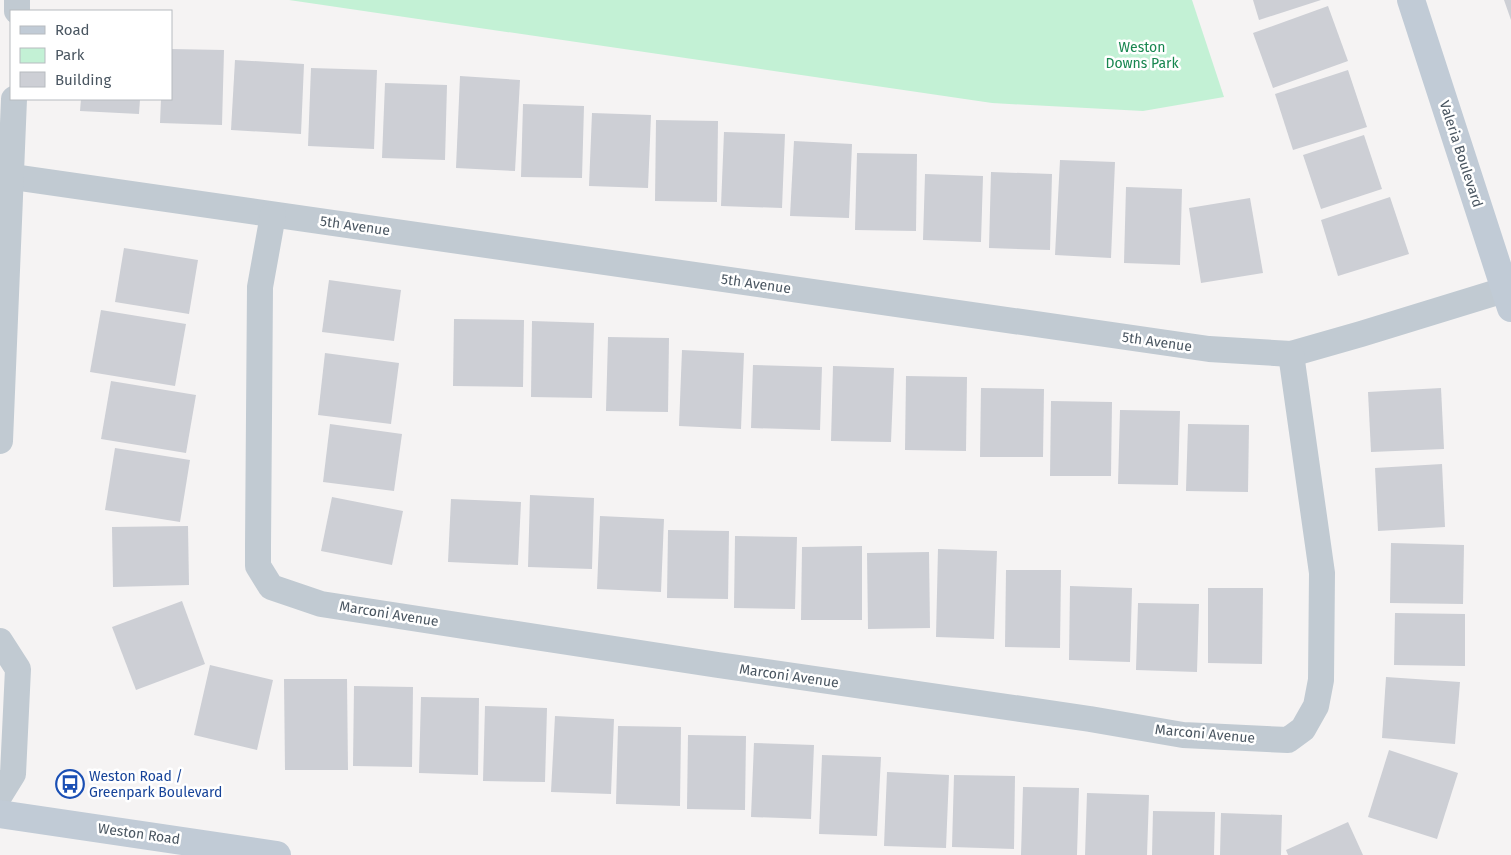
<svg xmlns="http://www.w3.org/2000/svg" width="1511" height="855" viewBox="0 0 1511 855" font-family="'Fira Sans',sans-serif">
  <rect width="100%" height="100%" fill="#f5f3f3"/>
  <path fill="#c3f1d5" d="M289,0H1192L1224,97L1143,111L992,103Z"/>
  <g fill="#cdcfd5">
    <path d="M1253,0H1321L1259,20Z"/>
    <path d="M1504,0H1511V20Z"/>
    <path d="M1328,6L1348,61L1273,88L1253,33Z"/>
    <path d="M171,49L224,50L222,125L160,123L161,99H171Z"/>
    <path d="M235,60L304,64L301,134L231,130Z"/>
    <path d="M311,68L377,70L374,149L308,146Z"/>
    <path d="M1348,70L1367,127L1293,150L1275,94Z"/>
    <path d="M460,76L520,80L515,171L456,168Z"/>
    <path d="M385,83L447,85L445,160L382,158Z"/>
    <path d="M81,99H140L139,114L80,111Z"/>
    <path d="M523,104L584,106L582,178L521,177Z"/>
    <path d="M592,113L651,115L648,188L589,186Z"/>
    <path d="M656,120L718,121L717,202L655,201Z"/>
    <path d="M724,132L785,134L782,208L721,206Z"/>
    <path d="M1364,135L1382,189L1321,209L1303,155Z"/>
    <path d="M794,141L852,144L849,218L790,216Z"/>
    <path d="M857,153L917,154L916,231L855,230Z"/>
    <path d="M1060,160L1115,162L1111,258L1055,255Z"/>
    <path d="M991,172L1052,174L1050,250L989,248Z"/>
    <path d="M925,174L983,176L981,242L923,240Z"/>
    <path d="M1126,187L1182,189L1180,265L1124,263Z"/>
    <path d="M1390,197L1409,254L1338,276L1321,220Z"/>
    <path d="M1250,198L1263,273L1201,283L1189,208Z"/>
    <path d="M124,248L198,260L189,314L115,302Z"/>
    <path d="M329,280L401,290L394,341L322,332Z"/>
    <path d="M101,310L186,324L175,386L90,372Z"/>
    <path d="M454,319L524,320L523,387L453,386Z"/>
    <path d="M532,321L594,323L592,398L531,397Z"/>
    <path d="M608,337L669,338L668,412L606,411Z"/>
    <path d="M682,350L744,353L741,429L679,426Z"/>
    <path d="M325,353L399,363L391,424L318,415Z"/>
    <path d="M753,365L822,367L820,430L751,428Z"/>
    <path d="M833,366L894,368L891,442L831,441Z"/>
    <path d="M906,376L967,377L966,451L905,450Z"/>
    <path d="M111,381L196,395L186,453L101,439Z"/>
    <path d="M981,388L1044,389L1043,457H980Z"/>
    <path d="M1441,388L1444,449L1371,452L1368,392Z"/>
    <path d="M1051,401L1112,402L1111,476H1050Z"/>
    <path d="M1120,410L1180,411L1178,485L1118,484Z"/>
    <path d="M330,424L402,434L394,491L323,482Z"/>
    <path d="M1188,424L1249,425L1248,492L1186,491Z"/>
    <path d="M115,448L190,460L180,522L105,510Z"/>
    <path d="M1442,464L1445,527L1378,531L1375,468Z"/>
    <path d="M530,495L594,498L592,569L528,567Z"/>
    <path d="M332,497L403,511L392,565L321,551Z"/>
    <path d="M451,499L521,502L518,565L448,562Z"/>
    <path d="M600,516L664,519L661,592L597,589Z"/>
    <path d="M188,526L189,585L113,587L112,527Z"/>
    <path d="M668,530L729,531L728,599L667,598Z"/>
    <path d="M735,536L797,537L795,609L734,608Z"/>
    <path d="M1391,543L1464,545L1463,604L1390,603Z"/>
    <path d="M862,546V620H801L802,547Z"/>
    <path d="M938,549L997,551L994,639L936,637Z"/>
    <path d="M929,552L930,628L868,629L867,553Z"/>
    <path d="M1006,570H1061L1060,648L1005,647Z"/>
    <path d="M1070,586L1132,588L1130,662L1069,660Z"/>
    <path d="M1208,588H1263L1262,664L1208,663Z"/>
    <path d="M182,601L205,664L136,690L112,627Z"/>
    <path d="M1138,603L1199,604L1197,672L1136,670Z"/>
    <path d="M1395,613L1465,614V666L1394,665Z"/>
    <path d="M210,665L273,680L257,750L194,735Z"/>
    <path d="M1386,677L1460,682L1455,744L1382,738Z"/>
    <path d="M284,679H347L348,770H285Z"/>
    <path d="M354,686L413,687L412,767L353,766Z"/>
    <path d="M421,697L479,698L478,775L419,773Z"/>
    <path d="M485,706L547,708L545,782L483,781Z"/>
    <path d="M555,716L614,719L611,794L551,792Z"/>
    <path d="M618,726L681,727L680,806L616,804Z"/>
    <path d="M688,735L746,736L745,810L687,809Z"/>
    <path d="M754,743L814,745L811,819L751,817Z"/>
    <path d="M1389,750L1458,773L1437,839L1368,817Z"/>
    <path d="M822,755L881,757L877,836L819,834Z"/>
    <path d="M887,772L949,775L946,848L884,846Z"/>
    <path d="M954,775L1015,776L1014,849L952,847Z"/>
    <path d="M1023,787L1079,788L1077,855H1021Z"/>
    <path d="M1087,793L1149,795L1147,855H1085Z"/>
    <path d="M1153,811L1215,812L1214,855H1152Z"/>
    <path d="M1221,813L1282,815L1281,855H1220Z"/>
    <path d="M1348,822L1363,855H1288L1286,850Z"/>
  </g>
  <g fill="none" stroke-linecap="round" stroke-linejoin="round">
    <g stroke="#c1cad2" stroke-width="26">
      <path d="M17,11V0"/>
      <path d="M0,175L1209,349L1291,354L1361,334L1511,288"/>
      <path d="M273,215L260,287L258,546V566L271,587L321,604L718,665L1090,719L1183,735L1288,740L1303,729L1316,706L1321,680L1322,573L1291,354"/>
      <path d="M0,441L14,99"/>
      <path d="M0,641L18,669L13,774L0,795"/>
    </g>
    <g stroke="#c1cbd6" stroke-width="28">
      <path d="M1411,0L1511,308"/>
      <path d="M0,814L277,855"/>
    </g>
  </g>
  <defs>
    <symbol id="bus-ring" viewBox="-11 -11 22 22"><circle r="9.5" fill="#fff" stroke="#1a4fb4" stroke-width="1.5"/><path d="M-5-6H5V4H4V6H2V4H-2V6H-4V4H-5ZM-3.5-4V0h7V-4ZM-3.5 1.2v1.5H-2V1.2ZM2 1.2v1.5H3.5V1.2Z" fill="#1a4fb4"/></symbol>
  </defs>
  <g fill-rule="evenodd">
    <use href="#bus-ring" x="54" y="768" width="32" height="32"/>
  </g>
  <g text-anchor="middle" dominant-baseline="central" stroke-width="5" stroke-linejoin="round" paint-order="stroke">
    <g font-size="14" fill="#17864f" stroke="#fff">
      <text x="1142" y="47">Weston<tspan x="1142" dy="16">Downs Park</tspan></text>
    </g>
    <g font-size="14" fill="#4a5661" stroke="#fff">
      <text transform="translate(1461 154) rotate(72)">Valeria Boulevard</text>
      <text transform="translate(355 226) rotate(8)">5th Avenue</text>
      <text transform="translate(756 284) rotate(8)">5th Avenue</text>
      <text transform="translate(1157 342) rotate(8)">5th Avenue</text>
      <text transform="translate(389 614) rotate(9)">Marconi Avenue</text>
      <text transform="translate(789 676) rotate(8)">Marconi Avenue</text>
      <text transform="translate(1205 734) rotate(5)">Marconi Avenue</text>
      <text transform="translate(139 834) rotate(8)">Weston Road</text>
    </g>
    <g font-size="14" fill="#164399" stroke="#fff" text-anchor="start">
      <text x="89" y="776">Weston Road /<tspan x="89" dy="16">Greenpark Boulevard</tspan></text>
    </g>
  </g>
  <rect x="10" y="10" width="162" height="90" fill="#ffffff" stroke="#b7bbc0"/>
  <rect x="20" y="26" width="25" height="8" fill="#c1cbd6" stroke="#b7bbc0"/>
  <text x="55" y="35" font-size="15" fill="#4a5661">Road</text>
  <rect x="20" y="48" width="25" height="15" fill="#c3f1d5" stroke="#b7bbc0"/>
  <text x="55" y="60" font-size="15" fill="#4a5661">Park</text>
  <rect x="20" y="72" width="25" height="15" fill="#cdcfd5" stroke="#b7bbc0"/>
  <text x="55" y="85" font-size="15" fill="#4a5661">Building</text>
</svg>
